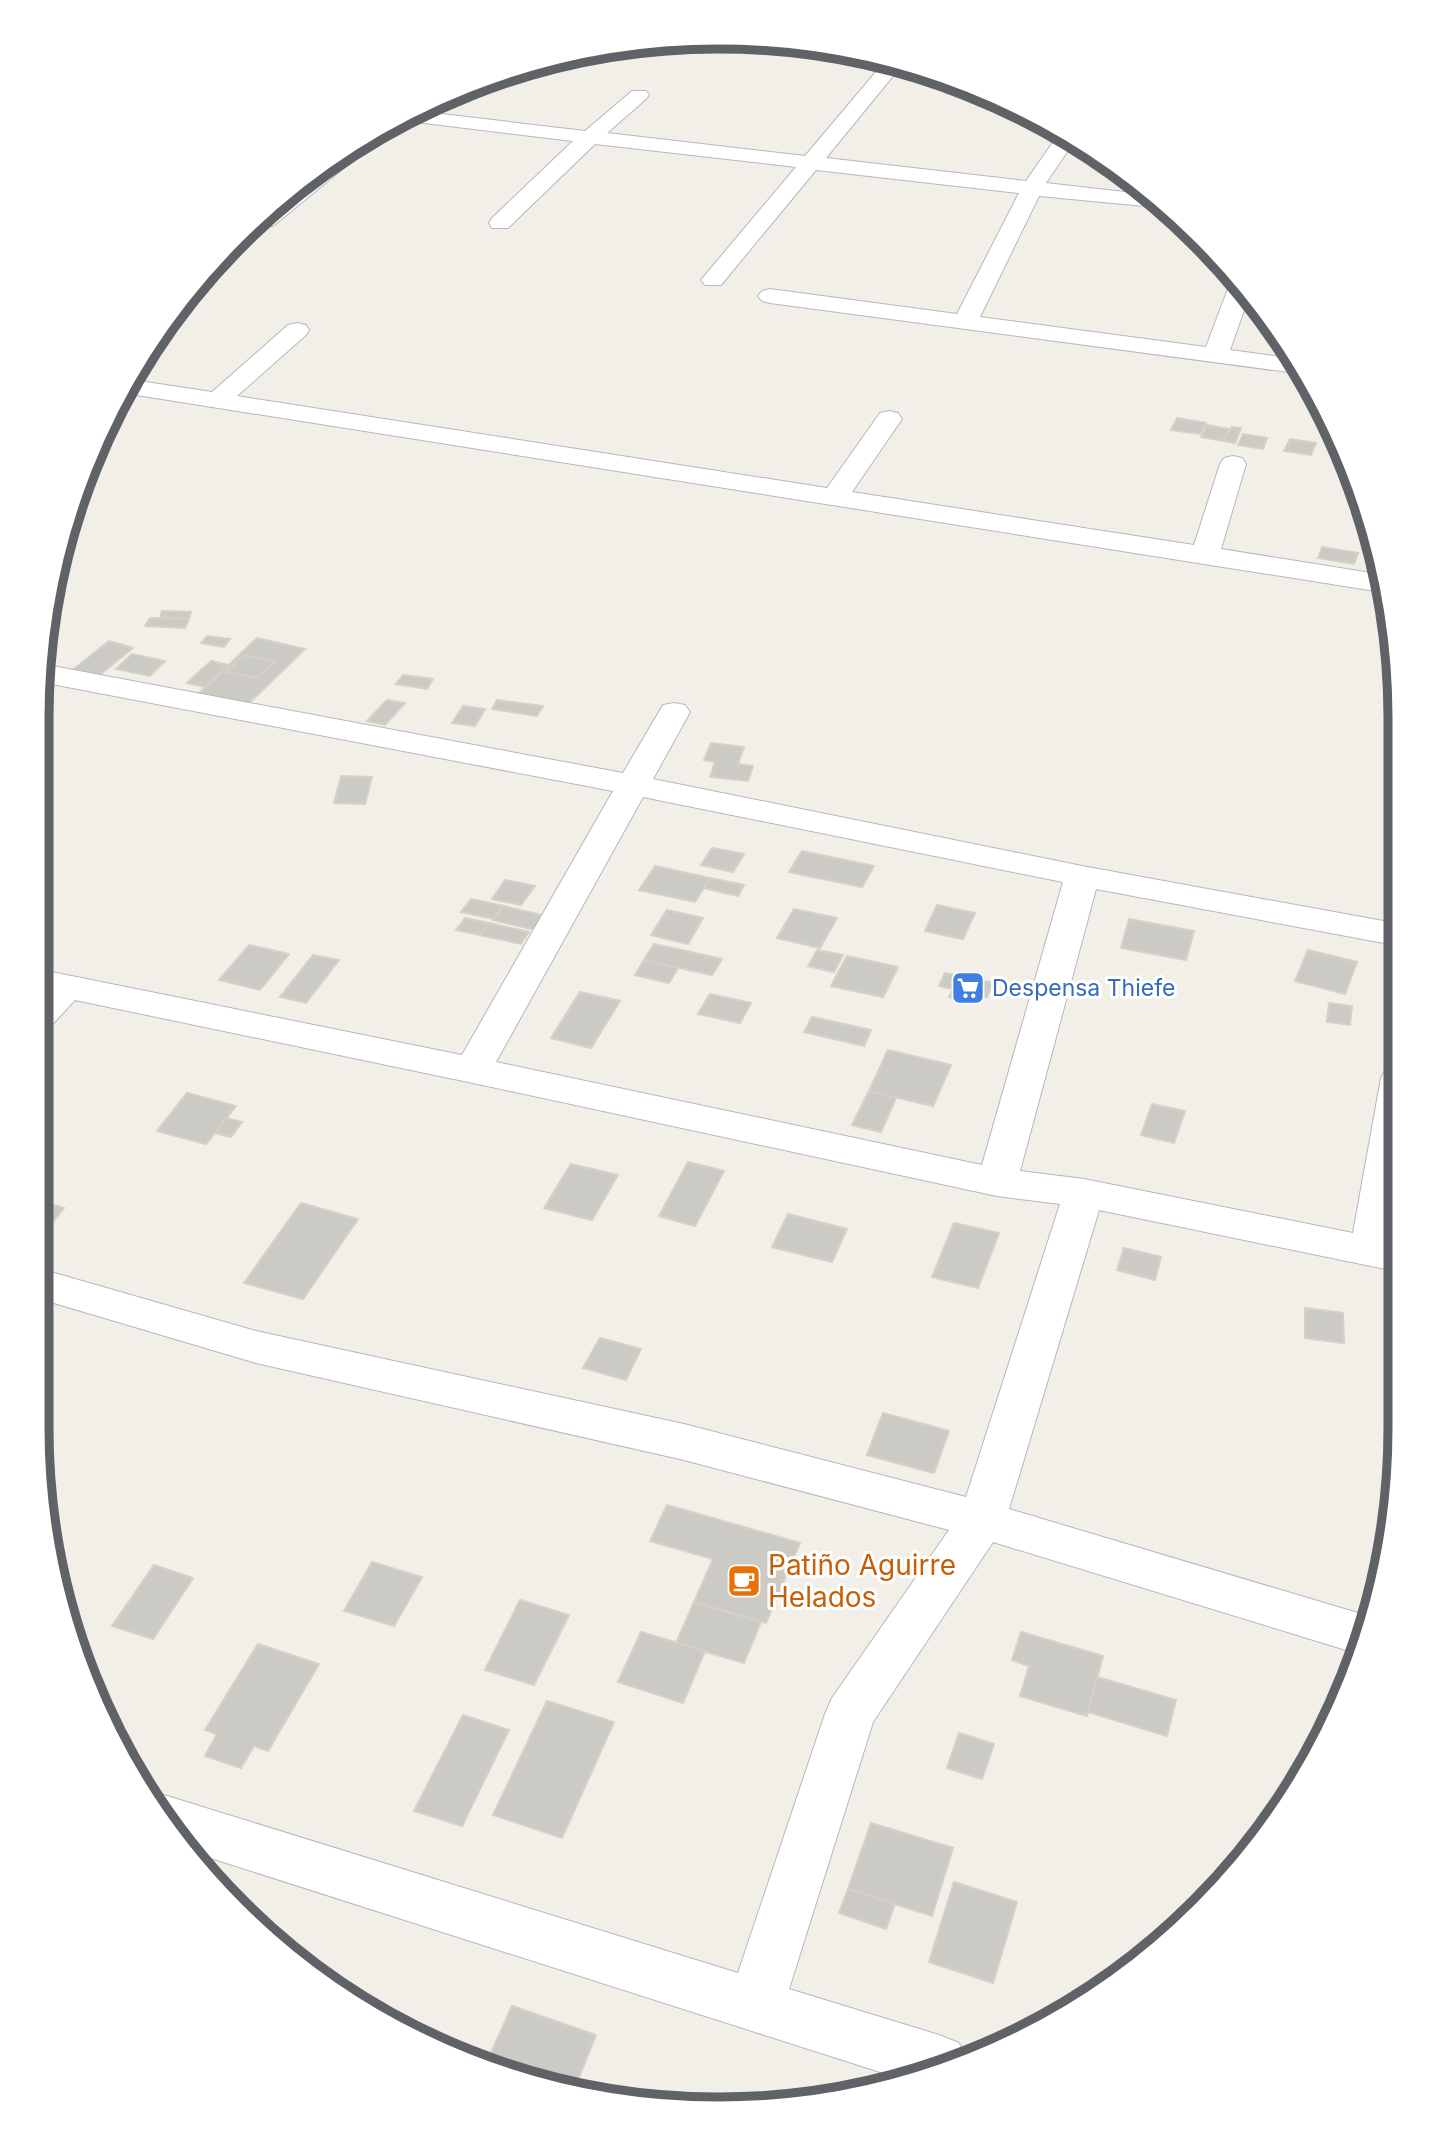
<svg xmlns="http://www.w3.org/2000/svg" width="1437" height="2146" viewBox="0 0 1437 2146" font-family="Inter,sans-serif">
  <rect width="100%" height="100%" fill="#f1efe8"/>
  <g fill="#cccac5" stroke="#d6d1c6" stroke-width="2">
    <path d="M1177,418L1206,423L1200,434L1171,430Z"/>
    <path d="M1207,425L1229,429L1223,441L1201,437Z"/>
    <path d="M1232,427L1241,428L1235,443L1224,441Z"/>
    <path d="M1243,434L1267,438L1263,449L1238,445Z"/>
    <path d="M1290,439L1316,443L1311,455L1284,451Z"/>
    <path d="M1322,547L1358,553L1354,564L1318,558Z"/>
    <path d="M162,611L191,612L189,618L160,617Z"/>
    <path d="M150,618L189,619L185,628L145,626Z"/>
    <path d="M207,636L230,639L224,647L201,643Z"/>
    <path d="M257,638L305,649L246,706L195,697Z"/>
    <path d="M109,641L133,648L96,678L70,672Z"/>
    <path d="M132,654L165,661L150,676L116,669Z"/>
    <path d="M244,655L274,662L257,678L226,672Z"/>
    <path d="M211,661L229,665L205,687L187,683Z"/>
    <path d="M403,675L433,679L427,689L396,684Z"/>
    <path d="M387,700L405,703L385,725L367,721Z"/>
    <path d="M497,700L543,706L537,716L492,709Z"/>
    <path d="M463,706L485,709L475,726L452,723Z"/>
    <path d="M711,743L744,747L738,764L753,766L748,781L710,777L715,762L704,760Z"/>
    <path d="M341,776L372,777L365,804L334,803Z"/>
    <path d="M712,848L744,854L733,872L701,865Z"/>
    <path d="M802,851L874,866L862,887L789,872Z"/>
    <path d="M655,866L710,878L695,902L639,890Z"/>
    <path d="M710,878L744,885L738,896L704,888Z"/>
    <path d="M505,880L535,886L521,905L492,899Z"/>
    <path d="M471,899L503,906L494,919L461,912Z"/>
    <path d="M937,905L975,913L963,939L925,931Z"/>
    <path d="M503,906L546,916L536,930L493,920Z"/>
    <path d="M794,909L837,918L820,948L777,938Z"/>
    <path d="M667,910L703,918L688,944L651,935Z"/>
    <path d="M465,918L489,923L480,935L456,930Z"/>
    <path d="M1129,919L1194,931L1186,960L1121,948Z"/>
    <path d="M489,923L529,932L521,944L480,935Z"/>
    <path d="M654,944L722,959L712,975L644,960Z"/>
    <path d="M249,945L289,954L260,990L219,980Z"/>
    <path d="M817,950L843,955L834,972L808,966Z"/>
    <path d="M1308,950L1357,962L1345,994L1295,981Z"/>
    <path d="M313,955L339,960L306,1003L280,997Z"/>
    <path d="M847,956L898,967L883,997L831,986Z"/>
    <path d="M644,960L678,968L669,983L635,975Z"/>
    <path d="M945,973L993,983L987,997L976,995L973,1003L949,997L953,989L939,986Z"/>
    <path d="M580,992L620,1001L591,1048L551,1038Z"/>
    <path d="M710,994L751,1003L740,1023L698,1014Z"/>
    <path d="M1329,1003L1352,1006L1350,1025L1327,1022Z"/>
    <path d="M812,1017L871,1030L864,1046L804,1032Z"/>
    <path d="M888,1050L951,1065L933,1106L869,1091Z"/>
    <path d="M869,1091L896,1098L881,1132L852,1125Z"/>
    <path d="M187,1093L236,1106L206,1144L157,1131Z"/>
    <path d="M1152,1104L1185,1111L1174,1143L1141,1135Z"/>
    <path d="M226,1118L242,1122L231,1137L215,1133Z"/>
    <path d="M688,1162L724,1171L695,1226L659,1216Z"/>
    <path d="M571,1164L618,1175L592,1220L544,1208Z"/>
    <path d="M37,1200L64,1208L39,1239L37,1238Z"/>
    <path d="M301,1203L358,1219L303,1299L244,1283Z"/>
    <path d="M788,1214L847,1229L832,1262L772,1247Z"/>
    <path d="M954,1223L999,1233L978,1288L932,1277Z"/>
    <path d="M1124,1248L1161,1257L1155,1280L1117,1270Z"/>
    <path d="M1305,1308L1343,1313L1344,1343L1305,1338Z"/>
    <path d="M600,1338L641,1349L626,1380L583,1368Z"/>
    <path d="M883,1413L949,1431L934,1473L867,1455Z"/>
    <path d="M667,1505L800,1543L766,1623L694,1602L713,1559L650,1541Z"/>
    <path d="M372,1562L422,1577L394,1626L344,1611Z"/>
    <path d="M154,1565L193,1578L153,1639L112,1626Z"/>
    <path d="M520,1600L569,1615L534,1685L485,1670Z"/>
    <path d="M694,1602L761,1622L744,1663L676,1643Z"/>
    <path d="M641,1632L705,1651L683,1703L618,1682Z"/>
    <path d="M1021,1632L1103,1656L1087,1716L1020,1696L1029,1666L1012,1660Z"/>
    <path d="M258,1644L319,1664L268,1751L254,1746L241,1768L205,1756L217,1734L205,1730Z"/>
    <path d="M1097,1677L1176,1700L1167,1736L1088,1712Z"/>
    <path d="M547,1701L614,1722L562,1838L493,1815Z"/>
    <path d="M463,1715L509,1730L462,1826L414,1811Z"/>
    <path d="M959,1733L994,1744L982,1779L947,1768Z"/>
    <path d="M871,1823L953,1848L932,1916L848,1889Z"/>
    <path d="M954,1882L1017,1902L993,1983L929,1962Z"/>
    <path d="M848,1889L895,1904L886,1929L839,1913Z"/>
    <path d="M512,2006L596,2035L576,2085L486,2064Z"/>
  </g>
  <g fill="none" stroke-linecap="round" stroke-linejoin="round">
    <defs>
      <g id="street">
        <path d="M886,60L902,65L826,158L1026,181L1060,132L1075,140L1046,183L1151,195L1166,208L1039,196L980,317L1206,347L1229,286L1236,280L1249,296L1230,350L1296,359L1303,374L770,303L762,301L758,296L762,291L770,289L957,314L1019,193L816,170L721,285H705L701,280L796,167L595,144L508,228H492L489,223L492,218L573,141L399,120L416,111L585,131L632,91H646L649,95L646,99L607,133L805,156Z"/>
        <path d="M379,131L382,135L379,139L273,226H257L254,222L339,152Z"/>
        <path d="M297,323L306,325L309,330L306,335L237,396L827,488L880,413L889,411L898,413L902,419L852,492L1194,545L1220,464L1224,458L1233,456L1242,458L1246,464L1221,549L1384,575L1388,593L124,393L133,380L212,392L288,325Z"/>
        <path d="M42,664L623,773L663,705L674,703L685,705L690,712L653,779L1082,866L1400,924V946L1096,889L1020,1171L1084,1179L1353,1233L1381,1078L1386,1069L1400,1065V1199L1394,1241L1400,1242V1272L1099,1210L1009,1509L1368,1616L1356,1653L993,1542L873,1722L789,1989L939,2035L959,2043L964,2054L899,2078L195,1853L149,1801L164,1795L738,1973L825,1714L832,1698L949,1530L684,1460L256,1363L37,1298V1268L256,1331L684,1424L966,1497L1060,1204L997,1196L473,1083L75,1000L50,1027L37,1031V996L40,993L37,992V969L462,1055L613,791L41,682ZM643,797L1063,882L982,1165L496,1062Z"/>
      </g>
    </defs>
    <use href="#street" stroke="#b5b8bc" stroke-width="2"/>
    <use href="#street" fill="#fff" fill-rule="evenodd"/>
  </g>
  <defs>
    <symbol id="supermarket-square" viewBox="-11 -11 22 22"><rect x="-9" y="-9" width="18" height="18" rx="4" fill="#3f7fe0" stroke="#fff"/><path d="M-6-5.5h2.5l.6 2H6L4.5 2H-2.5L-4.4-4H-6ZM-1.5 3.2a1.3 1.3 0 1 0 .1 0ZM3 3.2a1.3 1.3 0 1 0 .1 0Z" fill="#fff"/></symbol>
    <symbol id="cafe-square" viewBox="-11 -11 22 22"><rect x="-9" y="-9" width="18" height="18" rx="4" fill="#e8710a" stroke="#fff"/><path d="M-5.5-4.5H6V0H3Q3 3.5 0 3.5H-2.5Q-5.5 3.5-5.5 0ZM3-3.2v2h1.7v-2ZM-6 4.5H4V6H-6Z" fill="#fff"/></symbol>
  </defs>
  <g fill-rule="evenodd">
    <use href="#supermarket-square" x="949" y="969" width="38" height="38"/>
    <use href="#cafe-square" x="725" y="1562" width="38" height="38"/>
  </g>
  <g text-anchor="middle" dominant-baseline="central" stroke-width="6" stroke-linejoin="round" paint-order="stroke">
    <g font-size="23" fill="#366cbe" stroke="#fff" text-anchor="start">
      <text x="992" y="988">Despensa Thiefe</text>
    </g>
    <g font-size="28" fill="#c56008" stroke="#fff" text-anchor="start">
      <text x="768" y="1565">Patiño Aguirre<tspan x="768" dy="32">Helados</tspan></text>
    </g>
  </g>
  <path d="M0 0H1437V2146H0ZM718 49H719A669 669 0 0 1 1388 718V1428A669 669 0 0 1 719 2097H718A669 669 0 0 1 49 1428V718A669 669 0 0 1 718 49Z" fill="#fff" fill-rule="evenodd"/>
  <path fill="none" stroke="#5f6368" stroke-width="9" d="M718 49H719A669 669 0 0 1 1388 718V1428A669 669 0 0 1 719 2097H718A669 669 0 0 1 49 1428V718A669 669 0 0 1 718 49Z"/>
</svg>
